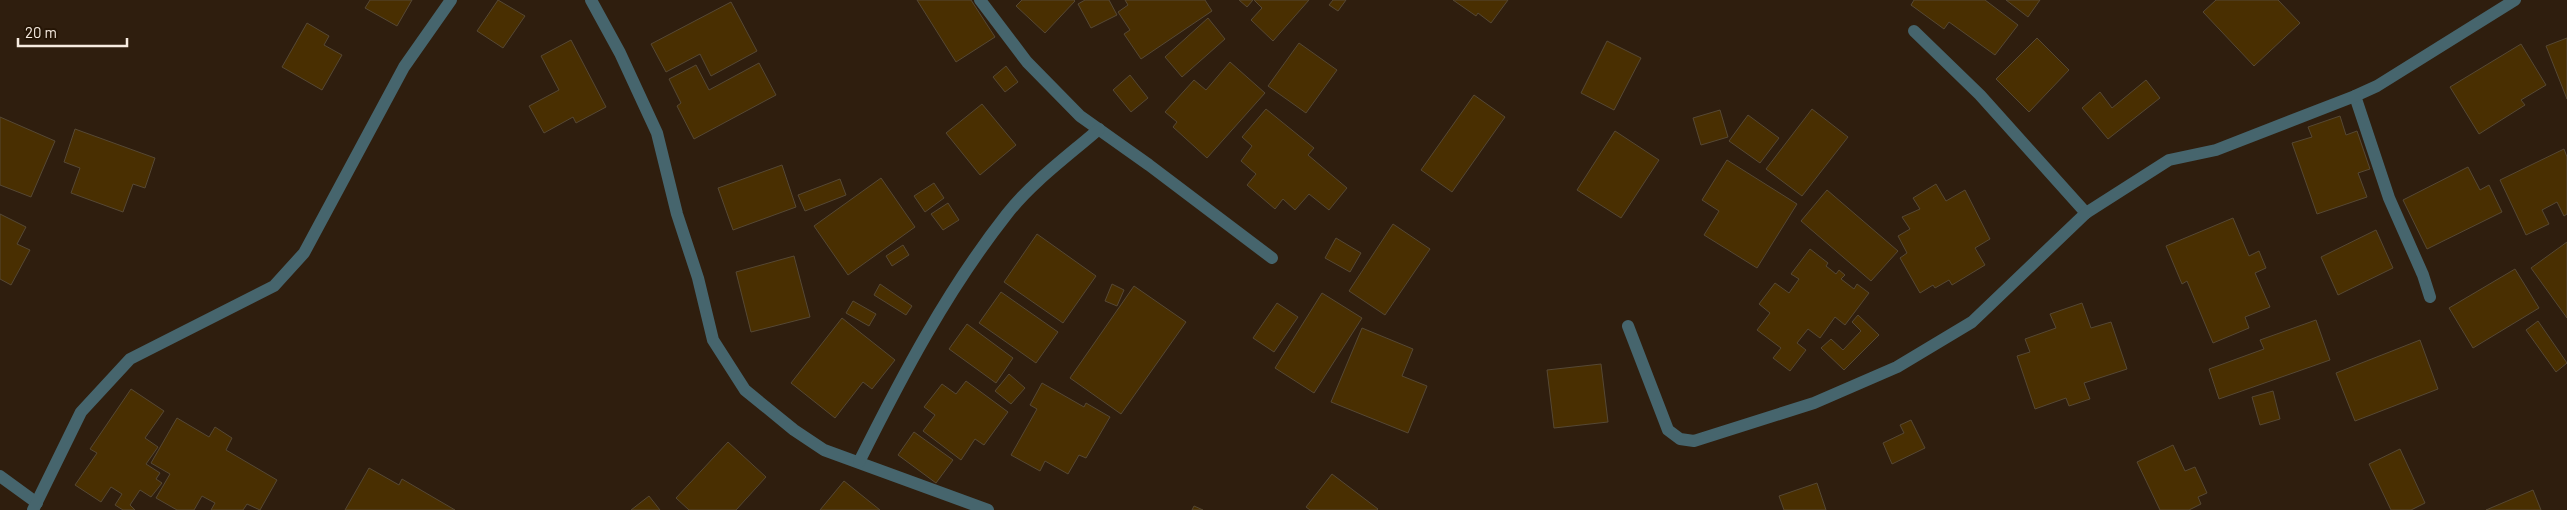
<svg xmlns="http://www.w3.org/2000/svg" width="2567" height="510" viewBox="0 0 2567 510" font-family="Barlow,sans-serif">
  <rect width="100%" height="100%" fill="#2f1e0e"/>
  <g fill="#492f01" stroke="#564834">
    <path d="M370,0H412L397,26L365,8Z"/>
    <path d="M498,0L525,16L503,48L477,31Z"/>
    <path d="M917,0H971L995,37L956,62Z"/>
    <path d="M1022,0H1074L1075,1L1045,33L1016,6Z"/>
    <path d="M1085,0H1109L1117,15L1091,28L1078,4Z"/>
    <path d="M1125,0H1205L1212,11L1141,59L1124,34L1130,30L1118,12L1128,5Z"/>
    <path d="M1239,0H1253L1247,7Z"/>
    <path d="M1254,0H1309L1273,41L1251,20L1262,8Z"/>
    <path d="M1333,0H1346L1338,11L1329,5Z"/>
    <path d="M1453,0H1508L1491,23L1478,13L1476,16Z"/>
    <path d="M1914,0H1985L2018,25L1995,55L1949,22L1944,29L1911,5Z"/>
    <path d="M2006,0H2040L2028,17Z"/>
    <path d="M2216,0H2278L2300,23L2254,66L2203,12Z"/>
    <path d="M731,2L757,51L711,76L700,54L666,72L651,44Z"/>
    <path d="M1208,18L1225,39L1182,77L1165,57Z"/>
    <path d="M307,23L329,36L324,45L342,55L322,90L282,67Z"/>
    <path d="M2037,38L2069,70L2029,112L1996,79Z"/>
    <path d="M2567,38V99L2546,46Z"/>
    <path d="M571,40L606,107L576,123L573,117L544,133L529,106L559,90L541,56Z"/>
    <path d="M1607,41L1641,58L1614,110L1581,93Z"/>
    <path d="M1299,43L1337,70L1306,113L1268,86Z"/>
    <path d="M2521,44L2546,85L2521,100L2525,105L2479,134L2450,87Z"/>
    <path d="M1230,62L1265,93L1207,158L1173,127L1177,122L1165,112L1194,80L1206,90Z"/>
    <path d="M759,63L776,95L694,139L677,106L681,103L669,79L696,65L709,90Z"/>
    <path d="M1006,66L1018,82L1005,92L993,77Z"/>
    <path d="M1130,75L1148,98L1131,112L1113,90Z"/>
    <path d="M2146,80L2160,98L2108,139L2082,108L2100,92L2112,108Z"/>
    <path d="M1474,95L1505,117L1452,192L1421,170Z"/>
    <path d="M982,104L1016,145L980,175L946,133Z"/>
    <path d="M1266,109L1314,148L1308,155L1347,188L1329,210L1309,194L1295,210L1283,199L1275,209L1247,185L1256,174L1241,161L1252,146L1242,137Z"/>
    <path d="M1812,109L1848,137L1802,196L1766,169Z"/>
    <path d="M1720,110L1728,137L1701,145L1693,118Z"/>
    <path d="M1748,115L1779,138L1760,163L1729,141Z"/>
    <path d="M2340,116L2346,135L2357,131L2370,169L2358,173L2367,197L2317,214L2292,143L2312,137L2308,127Z"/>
    <path d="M0,117L55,141L31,197L0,185Z"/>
    <path d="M75,129L155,158L145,188L133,184L123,212L71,193L80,168L64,162Z"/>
    <path d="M1615,131L1659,160L1621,218L1577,190Z"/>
    <path d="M2564,149L2567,157V214L2564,216L2557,202L2542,210L2549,224L2526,235L2500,180Z"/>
    <path d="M1727,160L1797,204L1757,268L1704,235L1719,211L1702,200Z"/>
    <path d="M782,165L796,207L733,230L718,188Z"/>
    <path d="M2468,167L2480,190L2489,185L2502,212L2427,249L2403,200Z"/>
    <path d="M881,178L915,227L848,275L814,226Z"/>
    <path d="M840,179L846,195L805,211L798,195Z"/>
    <path d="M934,183L944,198L925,212L914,196Z"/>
    <path d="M1936,184L1946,201L1965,190L1990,239L1975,248L1985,265L1952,285L1949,280L1935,288L1933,285L1920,293L1900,258L1907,253L1898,236L1910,229L1902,217L1920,209L1913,198Z"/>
    <path d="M1827,190L1898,251L1871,281L1801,221Z"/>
    <path d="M948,203L959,220L943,230L931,214Z"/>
    <path d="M0,214L26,227L17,244L30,250L11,285L0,279Z"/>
    <path d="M2233,218L2249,256L2259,251L2266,268L2255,273L2270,307L2245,317L2249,328L2213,343L2187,281L2182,284L2166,246Z"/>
    <path d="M1393,224L1430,249L1385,315L1349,291Z"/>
    <path d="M2376,230L2393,268L2338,295L2321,257Z"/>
    <path d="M1037,234L1096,276L1063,323L1004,282Z"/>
    <path d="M1336,238L1361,253L1350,272L1325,258Z"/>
    <path d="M2567,242V318L2531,268Z"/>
    <path d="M903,245L909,255L892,266L886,256Z"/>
    <path d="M1810,249L1828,263L1826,266L1836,274L1839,270L1845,275L1841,279L1854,289L1857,284L1869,293L1845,325L1835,317L1820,338L1808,329L1797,343L1806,350L1790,371L1773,358L1781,348L1757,330L1770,313L1759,304L1775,283L1789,293L1799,279L1791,274Z"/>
    <path d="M794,256L810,317L751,332L736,272Z"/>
    <path d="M2515,269L2539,308L2473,348L2449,308Z"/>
    <path d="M880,284L912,306L906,315L874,295Z"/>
    <path d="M1112,284L1124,290L1117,306L1105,301Z"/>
    <path d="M1134,286L1186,322L1121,414L1070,378Z"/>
    <path d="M1001,292L1058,332L1036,363L979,323Z"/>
    <path d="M1322,293L1362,318L1314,393L1275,368Z"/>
    <path d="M853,301L876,314L869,326L846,313Z"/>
    <path d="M1277,303L1298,317L1274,352L1253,338Z"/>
    <path d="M2082,303L2091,328L2111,322L2127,369L2084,383L2090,399L2069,406L2066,398L2035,409L2017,356L2030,352L2025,339L2056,328L2050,314Z"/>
    <path d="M1858,315L1879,335L1844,370L1821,348L1831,339L1843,350L1861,331L1852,322Z"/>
    <path d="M842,318L895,360L872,389L863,382L835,418L791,383Z"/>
    <path d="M2316,320L2330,360L2219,399L2209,369L2264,349L2260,340Z"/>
    <path d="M2538,321L2567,363L2556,372L2526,330Z"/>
    <path d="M967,324L1013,358L996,383L949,349Z"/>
    <path d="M1362,328L1413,349L1402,376L1427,386L1408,433L1331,402Z"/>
    <path d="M2420,340L2438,389L2355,421L2336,373Z"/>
    <path d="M1601,364L1608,422L1554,428L1547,370Z"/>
    <path d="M1009,374L1025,388L1011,404L995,391Z"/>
    <path d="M966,381L1008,412L984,445L975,439L961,460L923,431L935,415L924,407L942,384L956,394Z"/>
    <path d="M1042,383L1084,407L1086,403L1110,417L1086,458L1079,455L1068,474L1045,461L1040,471L1011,455L1037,409L1030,405Z"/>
    <path d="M131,389L164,411L145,438L158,447L146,464L160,473L156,479L162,483L151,497L140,490L130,505L135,510H123L115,505L122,494L111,487L101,502L75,485L97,453L90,449Z"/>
    <path d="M2273,391L2280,419L2260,425L2252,397Z"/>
    <path d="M177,418L209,437L215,427L232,438L226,450L277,480L260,510L247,504L243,510H211L215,503L202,496L194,510H177L156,498L170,474L151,463Z"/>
    <path d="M1911,420L1925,448L1892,464L1883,443L1904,433L1900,425Z"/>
    <path d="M914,432L953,460L936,483L898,455Z"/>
    <path d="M728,442L766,477L736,510H689L676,498Z"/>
    <path d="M2173,445L2185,471L2195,467L2207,493L2198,497L2201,504L2189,510H2160L2137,462Z"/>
    <path d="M2400,449L2425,503L2411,510H2391L2369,464Z"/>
    <path d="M369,468L399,485L402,479L455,510H345Z"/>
    <path d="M1332,474L1378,509L1377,510H1310L1306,507Z"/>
    <path d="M844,481L880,510H820Z"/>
    <path d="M1817,483L1826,510H1784L1779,496Z"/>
    <path d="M2533,490L2541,510H2486Z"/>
    <path d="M649,496L660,510H631Z"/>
    <path d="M1194,506L1203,510H1192Z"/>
  </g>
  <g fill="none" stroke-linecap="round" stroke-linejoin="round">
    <g stroke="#46656d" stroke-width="12">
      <path d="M591,0L620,53L657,133L677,214L698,278L713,340L745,390L794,430L824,450L988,510"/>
      <path d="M980,0L1027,62L1080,116L1149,165L1272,258"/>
      <path d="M1914,31L1980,95L2086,213"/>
      <path d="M2355,96L2389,198L2423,275L2430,297"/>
      <path d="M1628,326L1668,430L1680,439L1694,441L1814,403L1897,367L1972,322L2086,213L2169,160L2216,150L2355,96L2377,86L2515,0"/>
      <path d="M859,462C902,376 947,290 1007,214C1032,182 1068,156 1099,129"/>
      <path d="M0,476L37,503"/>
      <path d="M33,510L81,412L130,359L274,286L304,253L404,67L451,0"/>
    </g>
  </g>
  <path d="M18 38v8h109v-8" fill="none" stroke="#f6ebe0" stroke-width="2.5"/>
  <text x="25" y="38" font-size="15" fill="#f6ebe0" stroke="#251505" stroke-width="4" paint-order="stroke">20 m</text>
</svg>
